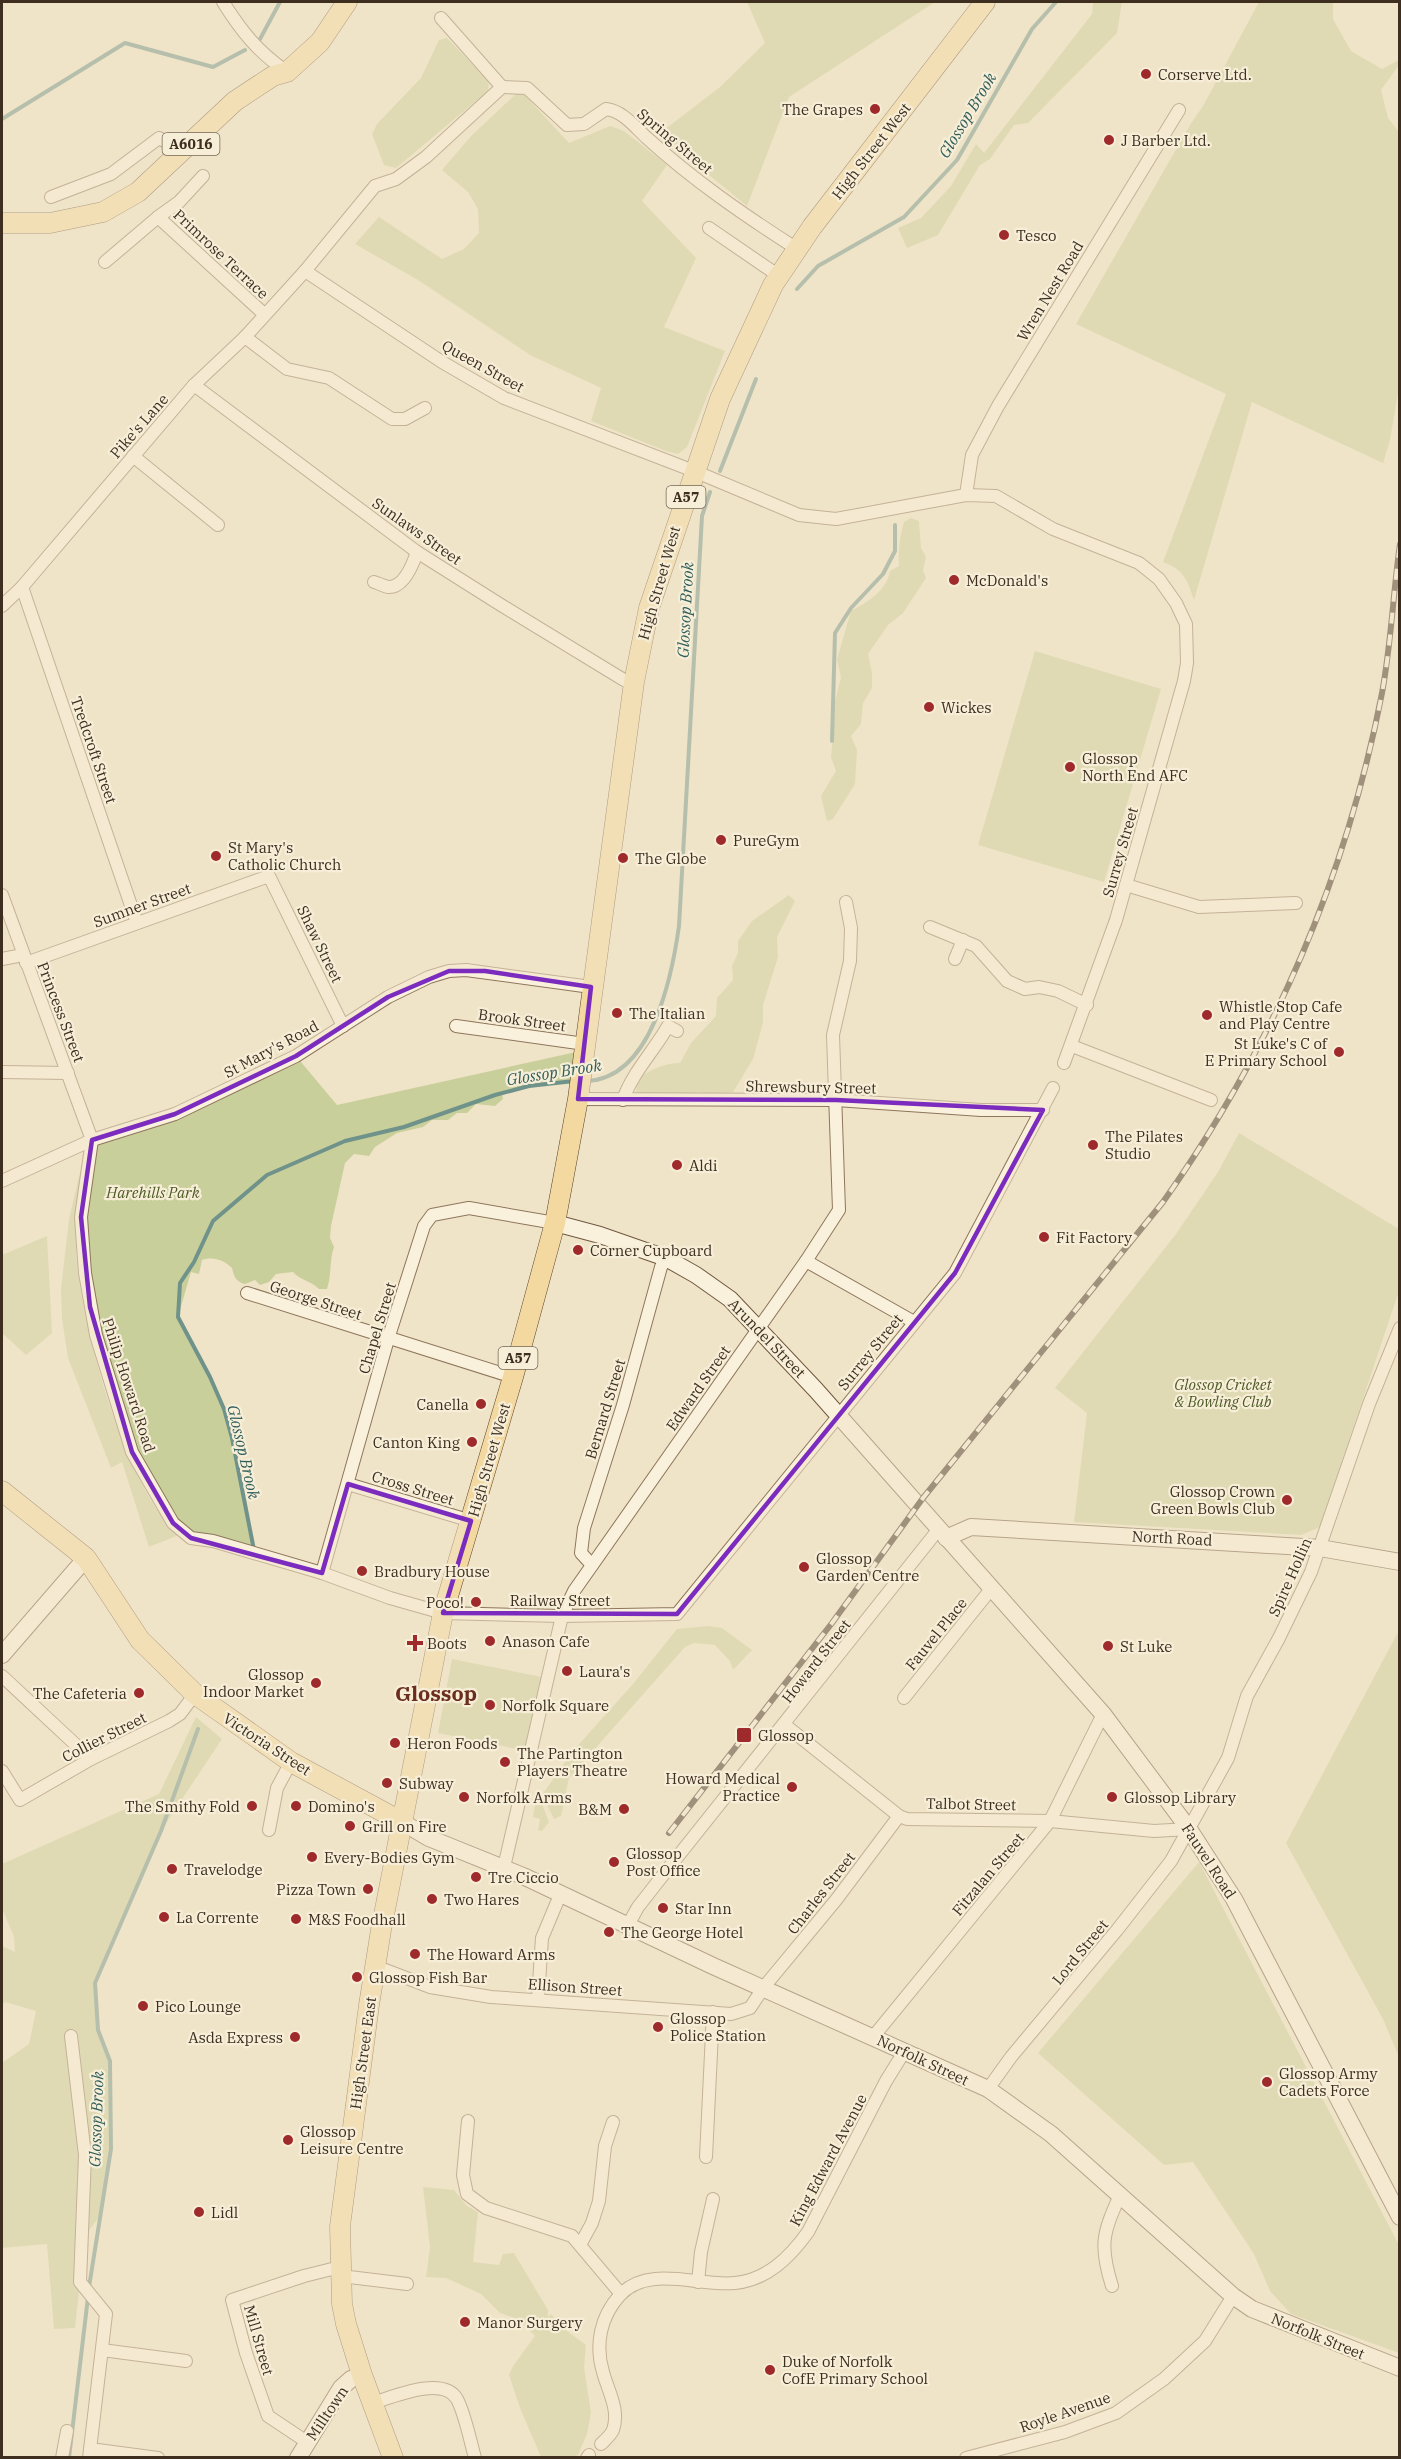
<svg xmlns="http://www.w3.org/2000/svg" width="1401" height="2459" viewBox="0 0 1401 2459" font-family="'IBM Plex Serif',serif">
  <rect width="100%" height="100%" fill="#f0e4c8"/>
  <g fill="#c9cf9b">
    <path d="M747,2H935L789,97L747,206L682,153L664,130L720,87L765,43Z"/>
    <path d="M1093,2H1122L1117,33L1028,123L1014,125L990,159L980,165L938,235L907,248L898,228L921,218L951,186L976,144L984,153L1092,14Z"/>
    <path d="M1259,2H1333V19L1351,51L1382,69L1399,60V65L1381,90L1388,118L1399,132V387L1390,440L1383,463L1252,402L1194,600C1187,579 1184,570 1163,562L1226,394L1076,324L1190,125L1203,106Z"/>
    <path d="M447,38L489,82L488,91L396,168L384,165L372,134L377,124L421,78L439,40Z"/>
    <path d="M520,90L569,143L610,126L624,131L667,165L642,201L696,258L664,327L725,351L687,447L678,454L666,451L591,421L601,388L530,355L418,280L355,244L379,217L442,259L464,249L479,233L478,209L468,192L442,170L471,136Z"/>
    <path d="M911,518L919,521L921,548L926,557L923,570L926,578L903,613L888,625L868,654L872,673V688L863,703L861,724L851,736L857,750L855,784L833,819L827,821L821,796L836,771L831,757L833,737L831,716L841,678L837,659L851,611C868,602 887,590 890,571L899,566C898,552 900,535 904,522Z"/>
    <path d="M1035,651L1161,689L1104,882L978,845Z"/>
    <path d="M789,895L795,901L777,937L778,957L763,1005V1023L753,1059L733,1092L717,1094L696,1092L686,1095L646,1097L636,1092L637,1079C651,1070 663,1063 680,1063L691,1043L716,1016L717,998L733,980L732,966L738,953V941L752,921Z"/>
    <path d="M576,1052L572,1082L529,1086L502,1093L503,1099L495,1106L476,1104L467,1113H457L448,1120H432L423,1127L397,1133L375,1147L369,1156L354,1154L345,1163L331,1226L330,1238L334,1247C329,1261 332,1274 327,1289H319C311,1281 300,1280 293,1272L276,1274L269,1282L260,1285L255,1280L245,1284C236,1282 234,1277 232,1268C224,1260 213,1256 202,1260L199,1274L191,1272L178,1317L210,1377L224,1409L232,1438L254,1554L191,1538L173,1523L132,1452L85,1273L87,1186L92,1140L175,1114L296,1056L337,1105Z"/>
    <path d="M1239,1133L1399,1229V1291L1320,1527L1301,1535L1074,1522L1087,1413L1055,1388L1176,1234L1218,1172Z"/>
    <path d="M82,1164C78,1200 73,1237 78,1273C87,1341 127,1490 179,1535L149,1547L122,1462L111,1468L68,1358L62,1319L61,1289L69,1219Z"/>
    <path d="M47,1236L52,1333L26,1355L2,1333V1255Z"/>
    <path d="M708,1626L722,1628L752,1650L733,1670L730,1661L715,1645L694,1643L685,1647L569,1778L561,1816L554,1819L542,1795L572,1752L633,1684L677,1629Z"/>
    <path d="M1397,1634H1400L1399,2057L1383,2019L1286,1843Z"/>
    <path d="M452,1659L542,1677L527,1751L438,1733Z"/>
    <path d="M196,1717L222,1739L161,1831L108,1948L95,1983L98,2030L110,2061L111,2149L99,2217L85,2236L75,2328L54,2329L47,2244L2,2248V2063L29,2044L36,2011L5,2002L2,2005V1946L15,1952L14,1937L2,1908V1864L159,1794Z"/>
    <path d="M539,1797L549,1822L542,1831L538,1830L540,1819L533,1817L536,1798Z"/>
    <path d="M1199,1862L1399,2245V2353L1291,2314L1270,2291L1254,2254L1193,2162L1164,2165L1038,2053Z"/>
    <path d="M423,2187L454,2190L467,2206L478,2212L473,2262L499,2265L503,2254L514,2253L548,2310V2317L551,2314L563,2328L586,2345L584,2367L591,2413L587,2434L578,2455L574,2457H541L520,2408L509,2375L513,2366L535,2336L520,2320L500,2313L481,2294L446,2278L426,2277L430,2247Z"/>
  </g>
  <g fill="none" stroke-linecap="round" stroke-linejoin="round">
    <g stroke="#6f938a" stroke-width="4">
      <path d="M260,39L280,2"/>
      <path d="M2,119L125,43L213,67L245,50"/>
      <path d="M797,289L818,266L904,217L957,160L1032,29L1056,2"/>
      <path d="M720,471L756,379"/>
      <path d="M832,741L835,633L851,608L883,574L895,551V525"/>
      <path d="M587,1081C652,1078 672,976 679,926L702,516L710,492"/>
      <path d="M254,1550L232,1438L224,1409L210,1377L178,1317L180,1283L194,1262L213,1221L267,1175L345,1141L404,1127L495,1095L529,1086L574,1081"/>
      <path d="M89,2287L111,2149L110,2061L98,2030L95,1983L161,1831L198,1729"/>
      <path d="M69,2458L88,2297"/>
    </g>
    <defs>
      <g id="street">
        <path d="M223,2C242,32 257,51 287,72"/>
        <path d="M441,18L502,87"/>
        <path d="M502,87L527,88L567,125L584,124L606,109C623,111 635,127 647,138C693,180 744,215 797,249"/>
        <path d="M203,176L179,202L158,217L264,314"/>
        <path d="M51,197L111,174L159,138L183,151"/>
        <path d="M709,228L779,276"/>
        <path d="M105,262L158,217"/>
        <path d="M305,271L442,362L504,398L694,471L799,515L836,519L966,495L996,496L1053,529L1139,563L1159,579L1176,603L1186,624L1187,663L1184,681L1116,920L1064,1063"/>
        <path d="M245,337L287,369L329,378L392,419H405L425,408"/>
        <path d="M194,385L417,552L501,605L624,680L634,682"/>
        <path d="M133,456L218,525"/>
        <path d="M966,495L972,455L998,406L1179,110"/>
        <path d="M374,582C378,583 383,586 388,587C404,588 413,564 417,552"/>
        <path d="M22,587L137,923"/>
        <path d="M2,606L22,587L194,385L245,337L305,271L375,186L396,179L426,157L502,87"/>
        <path d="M1126,885L1199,907L1296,903"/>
        <path d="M2,895L92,1140L81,1217L85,1273L96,1335L132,1452L173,1523L191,1538L213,1541L322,1573L390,1598L443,1613L562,1616L677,1614L955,1273L1053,1088"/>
        <path d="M930,927L976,946L1007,981L1025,989L1039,987L1058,991L1087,1005"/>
        <path d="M2,959L23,955"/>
        <path d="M955,959L963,940"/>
        <path d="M26,963L269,876L343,1026"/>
        <path d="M456,1026L585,1044"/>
        <path d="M1072,1046L1211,1100"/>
        <path d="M2,1072L68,1073"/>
        <path d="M578,1099L836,1100L981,1110H1043"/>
        <path d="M623,1100C632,1073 654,1051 668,1026L677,1031"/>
        <path d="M2,1181L92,1140L175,1114L296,1056L388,997L429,977L449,971L466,970L591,987"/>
        <path d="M806,1261L914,1322"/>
        <path d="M247,1293L513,1377"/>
        <path d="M348,1484L471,1521"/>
        <path d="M592,1565L581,1553L584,1528L623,1405L661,1267L666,1258"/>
        <path d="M322,1573L388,1339L424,1226L432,1215L469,1208L555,1223"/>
        <path d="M2,1676L91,1759"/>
        <path d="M904,1698L991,1589"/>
        <path d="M785,1725L899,1816L907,1819L1050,1821L1154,1831L1189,1829"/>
        <path d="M2,1771L20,1800L91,1759L169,1721L180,1714L195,1694"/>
        <path d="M269,1830L277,1788L291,1762"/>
        <path d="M504,1867L562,1616L574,1591L806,1261L839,1210L833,1035L850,961L851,928L846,902"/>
        <path d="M628,1925L638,1907L667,1870L938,1530"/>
        <path d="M375,1966L430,1987L491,1997L731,2014L750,2008L764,1987L836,1900L899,1816"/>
        <path d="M538,1998L542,1938L560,1895"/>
        <path d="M71,2036L85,2155L80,2282L106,2314L89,2458"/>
        <path d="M873,2037L1050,1821L1103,1714"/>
        <path d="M988,2089L1011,2057L1117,1930L1171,1861L1228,1758L1247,1696L1279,1638L1311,1572L1369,1404L1400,1328"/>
        <path d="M468,2121L463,2175L467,2194L486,2208L572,2236L621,2294"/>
        <path d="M706,2157L713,2012"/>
        <path d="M580,2245L592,2223L599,2201L605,2146L613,2122"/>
        <path d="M341,2276L407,2284"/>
        <path d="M698,2282L701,2252L713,2199"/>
        <path d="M1112,2286C1099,2245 1103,2233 1120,2195"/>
        <path d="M102,2350L186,2361"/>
        <path d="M373,2403C392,2397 443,2375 457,2399C465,2414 470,2440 475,2458"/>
        <path d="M307,2442L268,2416L246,2353L232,2300L304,2276L340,2267"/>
        <path d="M601,2444C605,2440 611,2435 613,2430C620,2410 608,2391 603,2372C595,2345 600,2317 620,2295C649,2264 699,2287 735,2283C767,2280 790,2257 808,2232L886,2081L904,2052"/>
        <path d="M90,2449L158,2458"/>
        <path d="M62,2458L67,2431"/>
        <path d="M587,2458L589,2455"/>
        <path d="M966,2458L1065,2432L1116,2413L1164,2379L1205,2341L1233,2296"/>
      </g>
      <g id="secondary">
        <path d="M555,1223L600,1235L666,1258L696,1275L730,1299L816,1390L1103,1714L1189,1829L1234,1899L1400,2217"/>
        <path d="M946,1538L971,1527L1320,1548L1400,1562"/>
        <path d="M2,1655L86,1558"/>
        <path d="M402,1822L429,1838L523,1876L713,1966L988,2089L1051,2134L1233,2296L1252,2309L1400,2368"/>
        <path d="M298,2458L341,2388L351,2379L362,2375"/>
      </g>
      <g id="primary">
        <path d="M2,223H50L103,212L138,192L235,101L273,76L287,72L320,42L347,2"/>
        <path d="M2,1491L86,1558L140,1640L195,1694L291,1762L402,1822"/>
        <path d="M393,2458L362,2375L346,2324L342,2304L340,2226L369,2005L381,1930L443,1613L513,1377L555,1223L578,1099L634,682L649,608L720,399L773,285L812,227L985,2"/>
      </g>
    </defs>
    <use href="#street" stroke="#8d765c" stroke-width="14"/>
    <use href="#secondary" stroke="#6f573f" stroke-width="18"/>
    <use href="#primary" stroke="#5b4430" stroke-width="21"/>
    <use href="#street" stroke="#faf1dc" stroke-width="12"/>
    <use href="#secondary" stroke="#faf1dc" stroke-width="16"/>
    <use href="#primary" stroke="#f3d9a0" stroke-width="20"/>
    <defs>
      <path id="rail" d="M669,1833L832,1623L923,1498L1163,1202C1272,1048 1346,879 1382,693C1391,645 1393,594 1400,544"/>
    </defs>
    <use href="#rail" stroke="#3d2e20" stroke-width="6"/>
    <use href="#rail" stroke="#f7eed8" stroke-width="4" stroke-dasharray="11" stroke-linecap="butt"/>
  </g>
  <path d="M0 0H1401V2459H0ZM449,971H485L591,987L578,1099L836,1100L1043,1110L955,1273L677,1614L443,1613L471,1521L348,1484L322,1573L191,1538L173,1523L132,1452L90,1307L81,1217L92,1140L175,1114L296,1056L388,997Z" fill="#f0e4c8" fill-opacity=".55" fill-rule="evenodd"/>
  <path fill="none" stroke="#7b2cbf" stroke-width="4.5" stroke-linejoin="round" d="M449,971H485L591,987L578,1099L836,1100L1043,1110L955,1273L677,1614L443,1613L471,1521L348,1484L322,1573L191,1538L173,1523L132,1452L90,1307L81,1217L92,1140L175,1114L296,1056L388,997Z"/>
  <g fill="#9e2a2b" stroke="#f7eed8" stroke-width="2">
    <circle cx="1146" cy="74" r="6"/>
    <circle cx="875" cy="109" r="6"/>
    <circle cx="1109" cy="140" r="6"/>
    <circle cx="1004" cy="235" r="6"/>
    <circle cx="954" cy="580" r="6"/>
    <circle cx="929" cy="707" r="6"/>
    <circle cx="1070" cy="767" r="6"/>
    <circle cx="721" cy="840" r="6"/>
    <circle cx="216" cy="856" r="6"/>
    <circle cx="623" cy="858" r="6"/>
    <circle cx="617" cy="1013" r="6"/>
    <circle cx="1207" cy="1015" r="6"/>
    <circle cx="1339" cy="1052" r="6"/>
    <circle cx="1093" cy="1145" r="6"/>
    <circle cx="677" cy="1165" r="6"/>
    <circle cx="1044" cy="1237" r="6"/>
    <circle cx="578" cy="1250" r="6"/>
    <circle cx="481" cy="1404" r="6"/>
    <circle cx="472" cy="1442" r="6"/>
    <circle cx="1287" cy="1500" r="6"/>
    <circle cx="804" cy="1567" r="6"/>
    <circle cx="362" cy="1571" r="6"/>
    <circle cx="476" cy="1602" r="6"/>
    <circle cx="490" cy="1641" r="6"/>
    <path d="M412 1634h6v6h6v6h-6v6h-6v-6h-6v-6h6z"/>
    <circle cx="1108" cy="1646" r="6"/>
    <circle cx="567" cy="1671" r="6"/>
    <circle cx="316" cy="1683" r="6"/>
    <circle cx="139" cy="1693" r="6"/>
    <circle cx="490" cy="1705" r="6"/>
    <rect x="736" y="1727" width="16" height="16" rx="3"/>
    <circle cx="395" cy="1743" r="6"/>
    <circle cx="505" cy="1762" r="6"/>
    <circle cx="387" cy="1783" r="6"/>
    <circle cx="792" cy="1787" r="6"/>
    <circle cx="464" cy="1797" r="6"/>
    <circle cx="1112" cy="1797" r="6"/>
    <circle cx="252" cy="1806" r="6"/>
    <circle cx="296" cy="1806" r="6"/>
    <circle cx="624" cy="1809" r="6"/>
    <circle cx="350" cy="1826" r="6"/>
    <circle cx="312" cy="1857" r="6"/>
    <circle cx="614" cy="1862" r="6"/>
    <circle cx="172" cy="1869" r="6"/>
    <circle cx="476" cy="1877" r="6"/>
    <circle cx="368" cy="1889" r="6"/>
    <circle cx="432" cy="1899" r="6"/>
    <circle cx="663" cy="1908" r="6"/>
    <circle cx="164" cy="1917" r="6"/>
    <circle cx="296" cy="1919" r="6"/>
    <circle cx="609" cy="1932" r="6"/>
    <circle cx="415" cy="1954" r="6"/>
    <circle cx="357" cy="1977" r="6"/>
    <circle cx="143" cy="2006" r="6"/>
    <circle cx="658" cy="2027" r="6"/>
    <circle cx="295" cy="2037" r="6"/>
    <circle cx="1267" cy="2082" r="6"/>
    <circle cx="288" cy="2140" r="6"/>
    <circle cx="199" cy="2212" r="6"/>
    <circle cx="465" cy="2322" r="6"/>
    <circle cx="770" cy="2370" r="6"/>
  </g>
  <g text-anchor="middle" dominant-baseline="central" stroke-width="4.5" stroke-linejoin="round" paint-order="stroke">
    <g fill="#f7eed8" stroke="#756857" stroke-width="1.5">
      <rect x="162.5" y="133" width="57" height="22" rx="4.5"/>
      <rect x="666.5" y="486" width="39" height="22" rx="4.5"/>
      <rect x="498.5" y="1347" width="39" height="22" rx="4.5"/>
    </g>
    <g font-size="14" font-weight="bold" fill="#3d2e20">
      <text x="191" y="144">A6016</text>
      <text x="686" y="497">A57</text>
      <text x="518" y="1358">A57</text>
    </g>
    <g font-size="15" fill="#3d2e20" stroke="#f7eed8" text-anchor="start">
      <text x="1158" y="74">Corserve Ltd.</text>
      <text x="863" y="109" text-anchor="end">The Grapes</text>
      <text x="1121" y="140">J Barber Ltd.</text>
      <text x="1016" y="235">Tesco</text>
      <text x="966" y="580">McDonald's</text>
      <text x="941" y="707">Wickes</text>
      <text x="1082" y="758">Glossop<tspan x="1082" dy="17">North End AFC</tspan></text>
      <text x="733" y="840">PureGym</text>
      <text x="228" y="847">St Mary's<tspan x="228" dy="17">Catholic Church</tspan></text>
      <text x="635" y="858">The Globe</text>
      <text x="1219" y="1006">Whistle Stop Cafe<tspan x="1219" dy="17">and Play Centre</tspan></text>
      <text x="629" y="1013">The Italian</text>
      <text x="1327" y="1043" text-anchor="end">St Luke's C of<tspan x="1327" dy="17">E Primary School</tspan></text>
      <text x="1105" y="1136">The Pilates<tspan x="1105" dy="17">Studio</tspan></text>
      <text x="689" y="1165">Aldi</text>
      <text x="1056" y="1237">Fit Factory</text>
      <text x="590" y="1250">Corner Cupboard</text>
      <text x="469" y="1404" text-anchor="end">Canella</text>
      <text x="460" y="1442" text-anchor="end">Canton King</text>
      <text x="1275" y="1491" text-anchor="end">Glossop Crown<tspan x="1275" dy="17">Green Bowls Club</tspan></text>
      <text x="816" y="1558">Glossop<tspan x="816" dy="17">Garden Centre</tspan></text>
      <text x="374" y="1571">Bradbury House</text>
      <text x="464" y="1602" text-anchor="end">Poco!</text>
      <text x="502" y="1641">Anason Cafe</text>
      <text x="427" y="1643">Boots</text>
      <text x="1120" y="1646">St Luke</text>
      <text x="579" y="1671">Laura's</text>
      <text x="304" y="1674" text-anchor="end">Glossop<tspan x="304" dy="17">Indoor Market</tspan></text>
      <text x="127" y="1693" text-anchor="end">The Cafeteria</text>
      <text x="502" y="1705">Norfolk Square</text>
      <text x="758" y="1735">Glossop</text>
      <text x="407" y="1743">Heron Foods</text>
      <text x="517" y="1753">The Partington<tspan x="517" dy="17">Players Theatre</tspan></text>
      <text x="780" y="1778" text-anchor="end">Howard Medical<tspan x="780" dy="17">Practice</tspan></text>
      <text x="399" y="1783">Subway</text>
      <text x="476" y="1797">Norfolk Arms</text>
      <text x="1124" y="1797">Glossop Library</text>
      <text x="240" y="1806" text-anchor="end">The Smithy Fold</text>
      <text x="308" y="1806">Domino's</text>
      <text x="612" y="1809" text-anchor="end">B&amp;M</text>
      <text x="362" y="1826">Grill on Fire</text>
      <text x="626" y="1853">Glossop<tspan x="626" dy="17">Post Office</tspan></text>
      <text x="324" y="1857">Every-Bodies Gym</text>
      <text x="184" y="1869">Travelodge</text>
      <text x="488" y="1877">Tre Ciccio</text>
      <text x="356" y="1889" text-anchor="end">Pizza Town</text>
      <text x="444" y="1899">Two Hares</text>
      <text x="675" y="1908">Star Inn</text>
      <text x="176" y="1917">La Corrente</text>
      <text x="308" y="1919">M&amp;S Foodhall</text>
      <text x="621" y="1932">The George Hotel</text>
      <text x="427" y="1954">The Howard Arms</text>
      <text x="369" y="1977">Glossop Fish Bar</text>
      <text x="155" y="2006">Pico Lounge</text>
      <text x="670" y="2018">Glossop<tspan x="670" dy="17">Police Station</tspan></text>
      <text x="283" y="2037" text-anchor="end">Asda Express</text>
      <text x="1279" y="2073">Glossop Army<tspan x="1279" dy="17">Cadets Force</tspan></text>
      <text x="300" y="2131">Glossop<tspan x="300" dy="17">Leisure Centre</tspan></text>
      <text x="211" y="2212">Lidl</text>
      <text x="477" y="2322">Manor Surgery</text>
      <text x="782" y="2361">Duke of Norfolk<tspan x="782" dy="17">CofE Primary School</tspan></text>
    </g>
    <g font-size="15" fill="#3d2e20" stroke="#f7eed8">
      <text transform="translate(675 141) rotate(40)">Spring Street</text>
      <text transform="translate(871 151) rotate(-52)">High Street West</text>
      <text transform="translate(221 254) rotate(43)">Primrose Terrace</text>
      <text transform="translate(1050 291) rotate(-59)">Wren Nest Road</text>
      <text transform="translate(483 366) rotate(29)">Queen Street</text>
      <text transform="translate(139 426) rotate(-49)">Pike's Lane</text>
      <text transform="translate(417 531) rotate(35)">Sunlaws Street</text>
      <text transform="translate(659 583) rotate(-74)">High Street West</text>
      <text transform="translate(94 750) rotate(71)">Tredcroft Street</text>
      <text transform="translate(1120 852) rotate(-74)">Surrey Street</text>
      <text transform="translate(142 905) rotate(-20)">Sumner Street</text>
      <text transform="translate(320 944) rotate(64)">Shaw Street</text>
      <text transform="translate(61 1012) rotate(69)">Princess Street</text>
      <text transform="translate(522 1020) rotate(8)">Brook Street</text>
      <text transform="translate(271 1049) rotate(-28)">St Mary's Road</text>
      <text transform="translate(811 1087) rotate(1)">Shrewsbury Street</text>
      <text transform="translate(316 1300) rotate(18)">George Street</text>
      <text transform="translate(377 1328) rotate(-73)">Chapel Street</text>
      <text transform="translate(767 1338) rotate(46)">Arundel Street</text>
      <text transform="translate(870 1352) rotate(-51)">Surrey Street</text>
      <text transform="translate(129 1385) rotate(72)">Philip Howard Road</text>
      <text transform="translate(698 1388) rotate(-55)">Edward Street</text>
      <text transform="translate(605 1409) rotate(-73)">Bernard Street</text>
      <text transform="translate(489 1460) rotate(-74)">High Street West</text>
      <text transform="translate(413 1488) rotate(17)">Cross Street</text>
      <text transform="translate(1172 1538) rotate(3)">North Road</text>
      <text transform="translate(1290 1577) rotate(-66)">Spire Hollin</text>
      <text x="560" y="1600">Railway Street</text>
      <text transform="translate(936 1634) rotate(-51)">Fauvel Place</text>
      <text transform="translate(816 1661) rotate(-52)">Howard Street</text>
      <text transform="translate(104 1737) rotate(-27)">Collier Street</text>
      <text transform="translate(267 1744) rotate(33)">Victoria Street</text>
      <text transform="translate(971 1804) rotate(1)">Talbot Street</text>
      <text transform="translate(1209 1861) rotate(57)">Fauvel Road</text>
      <text transform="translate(988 1874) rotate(-50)">Fitzalan Street</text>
      <text transform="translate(821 1893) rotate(-52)">Charles Street</text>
      <text transform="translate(1080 1952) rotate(-51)">Lord Street</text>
      <text transform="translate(575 1987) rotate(4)">Ellison Street</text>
      <text transform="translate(363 2053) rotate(-82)">High Street East</text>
      <text transform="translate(923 2060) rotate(25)">Norfolk Street</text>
      <text transform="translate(828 2160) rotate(-62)">King Edward Avenue</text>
      <text transform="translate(1318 2336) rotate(22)">Norfolk Street</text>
      <text transform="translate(259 2340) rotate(74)">Mill Street</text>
      <text transform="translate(1065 2412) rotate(-19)">Royle Avenue</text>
      <text transform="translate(327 2413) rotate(-56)">Milltown</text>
    </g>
    <g font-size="15" font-style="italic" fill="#4d5a26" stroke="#f7eed8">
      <text x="153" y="1192">Harehills Park</text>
      <text x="1223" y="1384">Glossop Cricket<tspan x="1223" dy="17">&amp; Bowling Club</tspan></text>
    </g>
    <g font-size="16" font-style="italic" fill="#2f5d5a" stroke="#f7eed8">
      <text transform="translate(967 115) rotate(-59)">Glossop Brook</text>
      <text transform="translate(685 610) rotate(-87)">Glossop Brook</text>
      <text transform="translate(554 1072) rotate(-9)">Glossop Brook</text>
      <text transform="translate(244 1452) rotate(77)">Glossop Brook</text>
      <text transform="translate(96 2119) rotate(-88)">Glossop Brook</text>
    </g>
    <g font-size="21" font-weight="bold" fill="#6b2e1e" stroke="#f7eed8">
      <text x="436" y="1693">Glossop</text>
    </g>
  </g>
  <rect width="1401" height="2459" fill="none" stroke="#3d2e20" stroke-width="6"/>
</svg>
